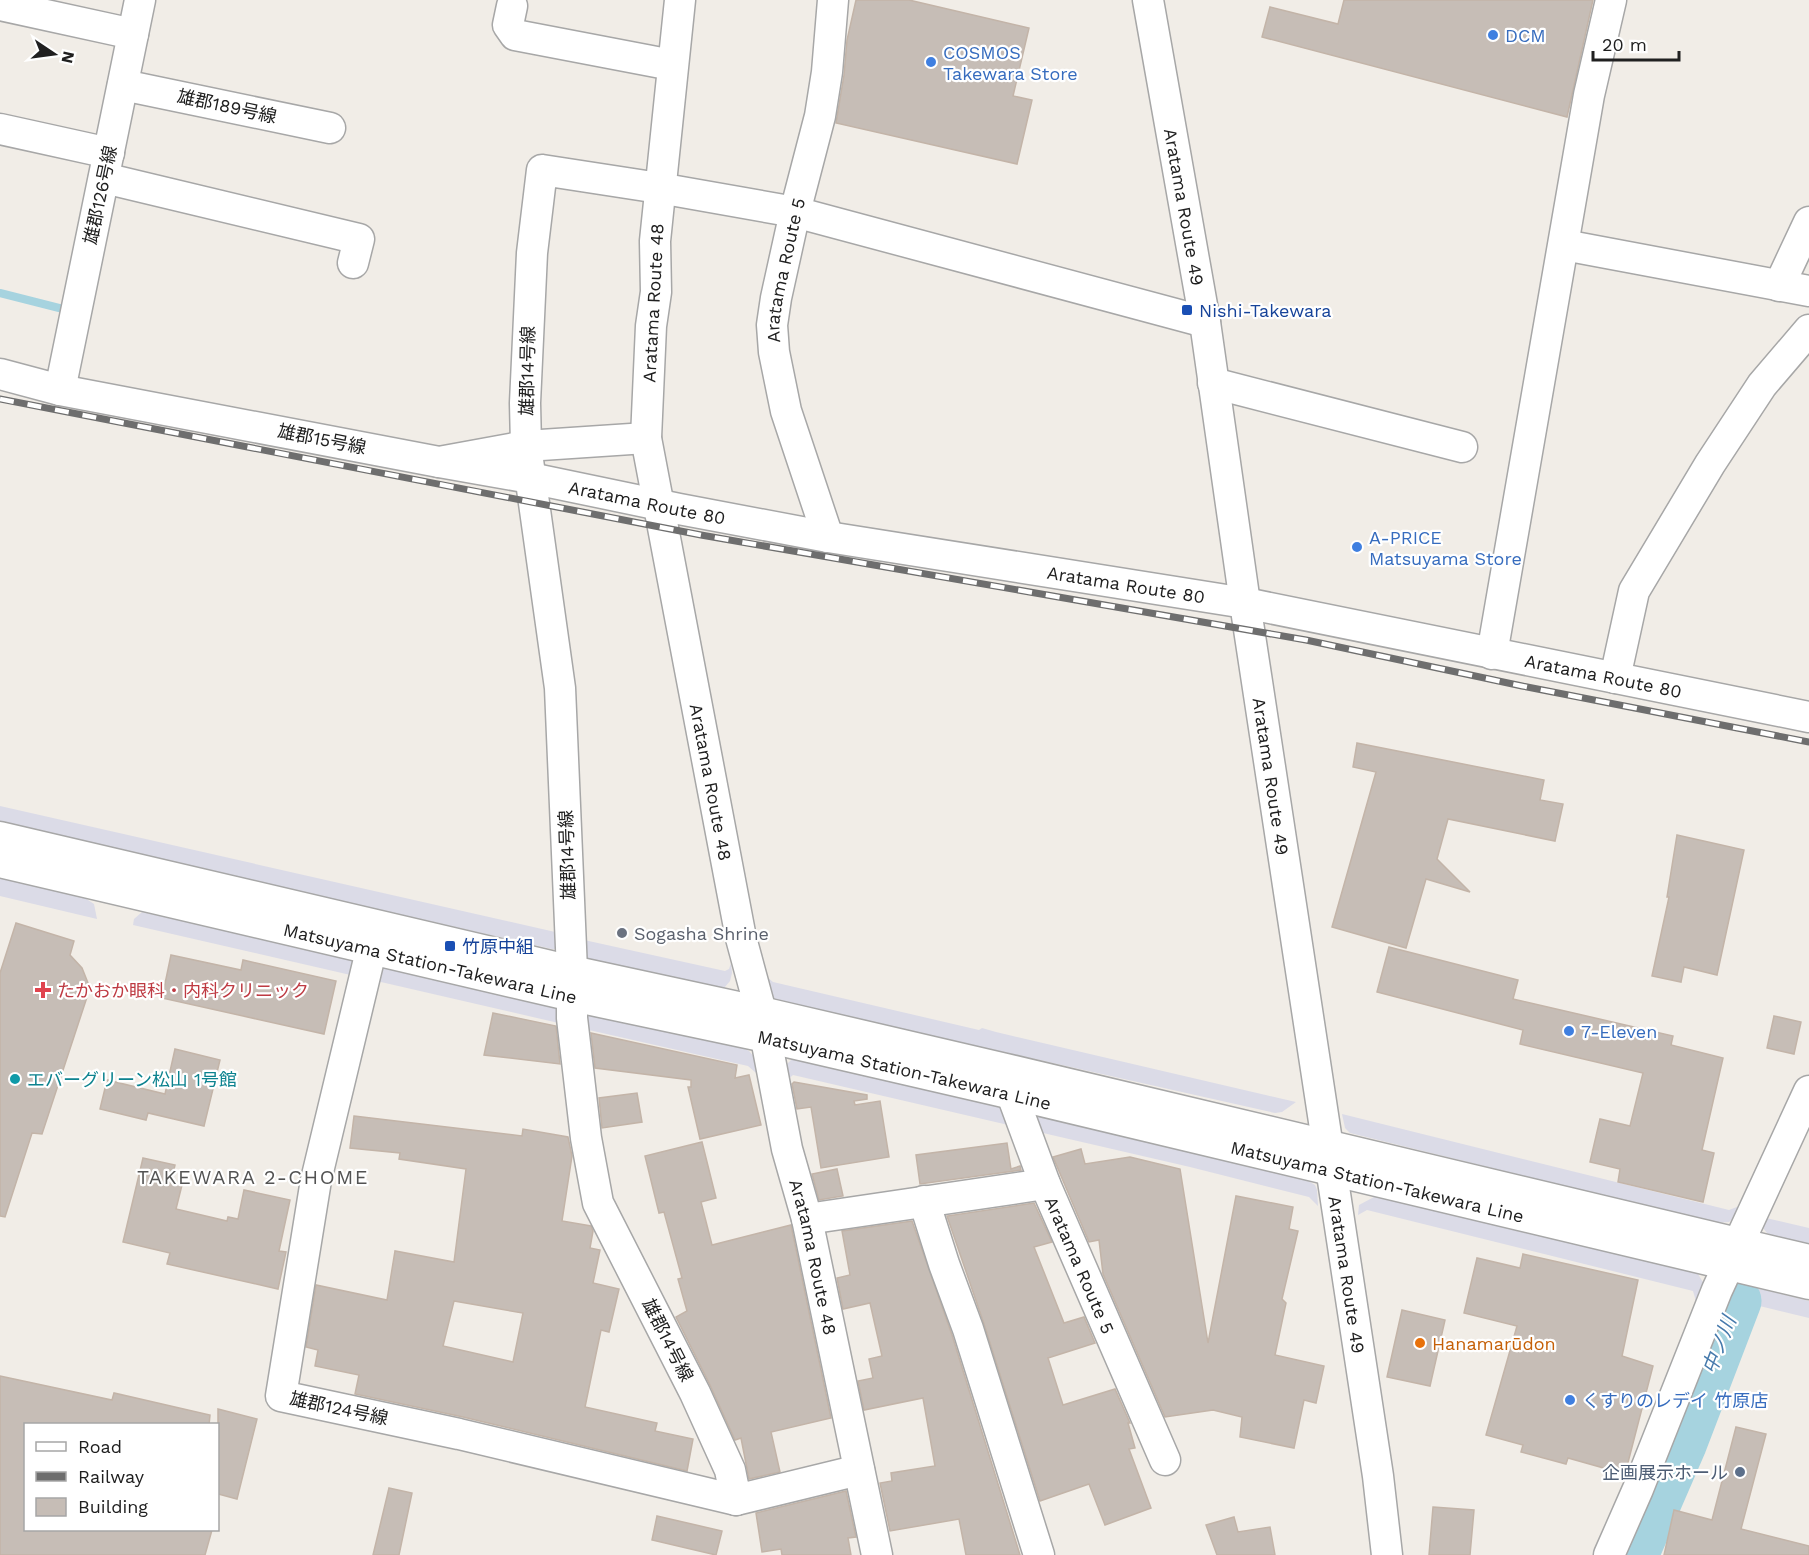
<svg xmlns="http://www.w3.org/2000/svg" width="1809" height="1555" viewBox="0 0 1809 1555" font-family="'Work Sans','Noto Sans JP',sans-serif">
  <rect width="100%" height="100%" fill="#f1ede7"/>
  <g fill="#dbdbe7">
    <path d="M0,806L564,934L558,950L552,949L0,823Z"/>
    <path d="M0,878L85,898L94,904L97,919L0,896Z"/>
    <path d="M142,912L557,1005L563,1024L133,925L134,919Z"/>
    <path d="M575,938L725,971L729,969L731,963L732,973L730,981L724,988L714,989L584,958Z"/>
    <path d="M757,969L773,982L979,1030L982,1028L996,1032L1296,1102L1282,1112L1275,1113L781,1002L773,999Z"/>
    <path d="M587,1014L743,1048L749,1051L756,1059L762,1078L748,1066L580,1028Z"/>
    <path d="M799,1057L1300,1176L1315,1185L1317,1190L1318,1206L1309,1197L1190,1167L793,1075L785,1082L787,1064L792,1059Z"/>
    <path d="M1342,1114L1729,1210L1742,1205L1738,1214L1729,1222L1715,1223L1350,1133L1345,1128Z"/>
    <path d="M1382,1196L1692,1271L1698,1274L1704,1284L1697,1305L1693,1291L1367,1210L1358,1215L1359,1205L1374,1197Z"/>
    <path d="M1766,1218L1809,1228V1245L1776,1237L1767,1233L1763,1228Z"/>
    <path d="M1736,1283L1809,1301V1318L1727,1298Z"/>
  </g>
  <g fill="#a6d3df">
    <path d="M1727,1298L1745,1302L1689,1448L1676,1474L1660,1469Z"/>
    <path d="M1641,1513L1658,1519L1643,1555H1623Z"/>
  </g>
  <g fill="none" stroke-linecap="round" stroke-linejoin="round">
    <path stroke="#a6d3df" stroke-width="8" d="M0,293L67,310"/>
    <path stroke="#a6d3df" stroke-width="51" d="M1633,1555L1682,1442L1736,1301"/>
  </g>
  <g fill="#c6bdb6" stroke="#c3b4a8" stroke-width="1.5" fill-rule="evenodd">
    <path d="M856,0H909L1029,28L1013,96L1032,100L1017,164L836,123L844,75L847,40Z"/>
    <path d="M1344,0H1593L1567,117L1262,37L1270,7L1338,24Z"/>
    <path d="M1357,743L1544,780L1540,800L1563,804L1555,841L1448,819L1437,859L1470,892L1426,879L1406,948L1332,927L1376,772L1353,767Z"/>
    <path d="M1677,835L1744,850L1717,975L1684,967L1681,982L1652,976L1669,897H1667Z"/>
    <path d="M16,923L74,941L70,955L82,968L90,988L42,1134L32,1133L5,1217L0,1216V973Z"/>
    <path d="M1389,947L1518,980L1513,999L1673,1036L1671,1045L1723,1058L1702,1150L1714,1153L1703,1202L1618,1182L1620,1169L1590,1162L1600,1119L1630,1126L1643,1073L1520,1044L1523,1030L1377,992Z"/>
    <path d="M171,955L241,970L243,960L336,981L324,1034L162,998Z"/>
    <path d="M493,1013L556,1026L560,1064L484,1055Z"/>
    <path d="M1774,1016L1801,1022L1794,1054L1767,1048Z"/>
    <path d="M591,1033L737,1065L735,1078L749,1075L761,1125L700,1139L688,1087H691V1080L595,1068Z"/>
    <path d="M175,1049L220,1060L204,1126L148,1113L146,1120L100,1109L107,1080L165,1094Z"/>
    <path d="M794,1082L867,1095V1099L854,1101L855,1105L880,1101L889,1157L821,1168L811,1107L797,1109L792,1084Z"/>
    <path d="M637,1093L642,1122L602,1128L599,1098Z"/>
    <path d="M354,1116L522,1136L523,1129L568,1137L572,1156L562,1221L591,1226L593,1231L590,1248L600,1250L593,1283L619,1289L609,1332L601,1330L585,1407L657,1423L655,1431L693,1439L687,1471L463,1417L355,1394L359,1375L315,1366L318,1350L306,1347L316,1285L387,1300L395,1251L454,1262L466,1169L399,1159L400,1153L350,1148ZM454,1301L523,1313L513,1362L443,1346Z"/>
    <path d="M702,1142L716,1198L701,1202L712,1245L791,1225L831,1418L771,1432L780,1472L749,1479L741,1438L735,1440L710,1385L676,1317L687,1311L678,1279L682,1278L664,1212L659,1213L645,1156Z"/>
    <path d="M1007,1143L1011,1169L1020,1166L1021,1170L920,1184L916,1155Z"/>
    <path d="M1081,1149L1085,1164L1130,1157L1180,1169L1208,1343L1236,1196L1293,1207L1289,1229L1298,1231L1282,1299L1286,1303L1275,1355L1324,1366L1316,1403L1304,1400L1294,1448L1240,1437L1242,1417L1213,1410L1165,1417L1103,1274L1099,1240L1089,1242L1053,1157Z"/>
    <path d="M143,1158L175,1165L171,1182L182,1185L176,1209L227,1221L228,1217L238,1219L244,1190L290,1200L279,1251L286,1252L278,1289L167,1264L170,1253L123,1242Z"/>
    <path d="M837,1169L843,1196L819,1200L812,1174Z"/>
    <path d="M1034,1203L1052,1242L1034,1247L1064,1323L1084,1317L1095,1343L1048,1358L1063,1405L1115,1389L1130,1423H1128L1135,1448L1129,1449L1151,1508L1105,1525L1089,1484L1040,1501L984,1324L947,1216Z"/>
    <path d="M912,1221L952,1335L1020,1555H966L959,1519L890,1531L880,1483L892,1481L891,1473L935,1466L923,1398L864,1410L858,1381L873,1378L869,1359L882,1356L870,1303L843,1309L837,1278L850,1275L842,1231Z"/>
    <path d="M1523,1254L1638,1280L1622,1356L1653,1366L1625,1474L1568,1458L1566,1464L1521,1452L1523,1445L1486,1435L1517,1326L1464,1313L1477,1258L1520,1268Z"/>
    <path d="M1402,1310L1445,1320L1430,1386L1387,1377Z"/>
    <path d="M0,1376L112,1400L114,1393L210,1415L209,1425H26V1530H212L205,1555H0Z"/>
    <path d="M218,1409L257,1419L237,1499L218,1494Z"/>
    <path d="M1736,1427L1766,1434L1741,1529L1809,1546V1555H1664L1674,1510L1712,1520Z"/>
    <path d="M389,1488L412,1493L399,1555H373Z"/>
    <path d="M846,1491L856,1537L848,1538L851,1555H782L781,1549L762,1552L756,1513Z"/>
    <path d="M1433,1507L1474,1510L1470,1555H1429Z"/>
    <path d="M657,1516L722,1531L716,1555L652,1540Z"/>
    <path d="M1234,1517L1238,1532L1270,1527L1275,1555H1217L1206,1525Z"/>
  </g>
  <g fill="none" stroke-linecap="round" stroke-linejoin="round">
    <defs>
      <g id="minor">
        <path id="s1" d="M680,0L655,241L656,292L651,326L646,438L741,938L761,1012L787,1149L807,1219L877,1555"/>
        <path id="s2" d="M1148,0L1205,322L1245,603L1378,1476L1387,1555"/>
        <path d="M0,5L133,34"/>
        <path d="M512,6L508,25L515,35L672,65"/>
        <path d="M123,85L330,128"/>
        <path d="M0,129L109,153"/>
        <path d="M104,178L359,239L353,263"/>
        <path d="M1564,245L1809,291"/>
        <path d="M1779,286L1809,222"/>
        <path d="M0,374L60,390L439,462L526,446L646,438"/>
        <path d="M1213,383L1462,447"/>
        <path d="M60,390L140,0"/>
        <path id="s3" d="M439,462L530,478L679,509L828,537L1245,603L1809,717"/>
        <path id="s4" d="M828,537L786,411L774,352L772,325L776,298L795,212L820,116L827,72L833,0"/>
        <path d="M1492,654L1589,95L1611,0"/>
        <path d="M1615,678L1634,591L1710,464L1762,385L1809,330"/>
        <path d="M0,837L572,971L761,1012L1002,1068L1809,1260"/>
        <path id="s5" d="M0,862L572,996L766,1037L1012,1094L1809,1284"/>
        <path d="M376,930L316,1180L281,1396L459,1434L736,1500"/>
        <path id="s6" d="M1007,1081L1045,1184L1165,1460"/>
        <path d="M924,1201L944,1264L968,1329L1039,1555"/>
        <path d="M807,1219L1045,1184"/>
        <path d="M859,1470L736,1500L730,1470L695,1393L598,1203L586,1138L572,1018V971L560,688L526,446L525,403L532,253L542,170L659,188L795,212L1205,322"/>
        <path d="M1609,1555L1638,1489L1717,1290L1809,1091"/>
      </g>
    </defs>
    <use href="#minor" stroke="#a7a7a7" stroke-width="33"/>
    <use href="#minor" stroke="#fff" stroke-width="30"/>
    <defs>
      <path id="rail" d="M0,399L701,535L1306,640L1522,686L1809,742"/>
    </defs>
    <use href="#rail" stroke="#6e6e6e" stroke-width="7"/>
    <use href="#rail" stroke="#fff" stroke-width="4.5" stroke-dasharray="14" stroke-linecap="butt"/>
  </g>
  <g fill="#3f7fe0" stroke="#fff" stroke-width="2">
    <circle cx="1493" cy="35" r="6"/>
    <circle cx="931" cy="62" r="6"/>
    <circle cx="1357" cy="547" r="6"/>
    <circle cx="1569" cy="1031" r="6"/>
    <circle cx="1570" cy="1400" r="6"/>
  </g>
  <g fill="#1a4fb4" stroke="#fff" stroke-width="2">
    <rect x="1181" y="304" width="12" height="12" rx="3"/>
    <rect x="444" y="940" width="12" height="12" rx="3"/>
  </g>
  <circle fill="#6b7280" stroke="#fff" stroke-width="2" cx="622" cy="933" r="6"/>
  <path fill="#e0444e" stroke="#fff" stroke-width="2" d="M40 981h6v6h6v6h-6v6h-6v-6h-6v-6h6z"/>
  <circle fill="#0f9aa8" stroke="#fff" stroke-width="2" cx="15" cy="1079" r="6"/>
  <circle fill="#e8710a" stroke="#fff" stroke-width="2" cx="1420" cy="1343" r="6"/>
  <circle fill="#5c6f8a" stroke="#fff" stroke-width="2" cx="1740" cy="1472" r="6"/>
  <g text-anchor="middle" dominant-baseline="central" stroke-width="4.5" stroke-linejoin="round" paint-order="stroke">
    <g font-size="18" fill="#366cbe" stroke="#fff" text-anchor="start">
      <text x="1505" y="35">DCM</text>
      <text x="943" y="52">COSMOS<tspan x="943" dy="21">Takewara Store</tspan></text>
      <text x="1369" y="537">A-PRICE<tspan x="1369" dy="21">Matsuyama Store</tspan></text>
      <text x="1581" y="1031">7-Eleven</text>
      <text x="1582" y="1400">くすりのレデイ 竹原店</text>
    </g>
    <g font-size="18" fill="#202020" stroke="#fff">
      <text transform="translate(227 106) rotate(12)">雄郡189号線</text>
      <text transform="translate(100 195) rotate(-78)">雄郡126号線</text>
      <text stroke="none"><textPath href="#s2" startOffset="210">Aratama Route 49</textPath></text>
      <text stroke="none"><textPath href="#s4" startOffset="276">Aratama Route 5</textPath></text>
      <text transform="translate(653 303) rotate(-87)">Aratama Route 48</text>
      <text transform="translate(527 371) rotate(-89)">雄郡14号線</text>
      <text transform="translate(322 439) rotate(11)">雄郡15号線</text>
      <text stroke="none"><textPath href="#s3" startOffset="212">Aratama Route 80</textPath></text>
      <text stroke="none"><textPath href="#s3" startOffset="698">Aratama Route 80</textPath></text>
      <text stroke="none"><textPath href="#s3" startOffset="1184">Aratama Route 80</textPath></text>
      <text stroke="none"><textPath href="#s2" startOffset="786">Aratama Route 49</textPath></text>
      <text stroke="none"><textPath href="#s1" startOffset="790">Aratama Route 48</textPath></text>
      <text transform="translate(567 855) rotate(-92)">雄郡14号線</text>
      <text stroke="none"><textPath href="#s5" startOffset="442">Matsuyama Station-Takewara Line</textPath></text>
      <text stroke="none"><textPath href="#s5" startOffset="928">Matsuyama Station-Takewara Line</textPath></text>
      <text stroke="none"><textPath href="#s5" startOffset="1414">Matsuyama Station-Takewara Line</textPath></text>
      <text stroke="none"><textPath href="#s1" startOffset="1276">Aratama Route 48</textPath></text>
      <text stroke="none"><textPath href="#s6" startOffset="198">Aratama Route 5</textPath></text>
      <text stroke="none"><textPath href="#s2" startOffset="1290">Aratama Route 49</textPath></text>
      <text transform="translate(668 1340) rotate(63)">雄郡14号線</text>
      <text transform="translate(339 1408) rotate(12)">雄郡124号線</text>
    </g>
    <g font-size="18" fill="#164399" stroke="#fff" text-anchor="start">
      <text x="1199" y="310">Nishi-Takewara</text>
      <text x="462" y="946">竹原中組</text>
    </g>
    <g font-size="18" fill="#5b616d" stroke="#fff" text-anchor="start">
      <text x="634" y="933">Sogasha Shrine</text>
    </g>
    <g font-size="18" fill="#be3a42" stroke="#fff" text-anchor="start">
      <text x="57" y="990">たかおか眼科・内科クリニック</text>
    </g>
    <g font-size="18" fill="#0d838f" stroke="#fff" text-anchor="start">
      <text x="27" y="1079">エバーグリーン松山 1号館</text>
    </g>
    <g font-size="18" fill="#c56008" stroke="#fff" text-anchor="start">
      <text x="1432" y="1343">Hanamarūdon</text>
    </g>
    <g font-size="18" fill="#4e5e75" stroke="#fff" text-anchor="end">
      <text x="1728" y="1472">企画展示ホール</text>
    </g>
    <g font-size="20" letter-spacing="1.5" fill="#535353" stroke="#fff">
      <text x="253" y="1177">TAKEWARA 2-CHOME</text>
    </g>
    <g font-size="20" font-style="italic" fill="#467aac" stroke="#fff">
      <text transform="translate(1719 1345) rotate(-69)">中ノ川</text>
    </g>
  </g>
  <rect x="24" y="1423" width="195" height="108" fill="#ffffff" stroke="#a6a6a6" stroke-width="1.5"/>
  <rect x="36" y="1442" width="30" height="9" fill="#ffffff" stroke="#a6a6a6" stroke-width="1.5"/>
  <text x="78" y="1453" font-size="18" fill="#202020">Road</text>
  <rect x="36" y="1472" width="30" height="9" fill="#6e6e6e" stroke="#a6a6a6" stroke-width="1.5"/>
  <text x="78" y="1483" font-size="18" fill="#202020">Railway</text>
  <rect x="36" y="1498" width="30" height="18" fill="#c6bdb6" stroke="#a6a6a6" stroke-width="1.5"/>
  <text x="78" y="1513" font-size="18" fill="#202020">Building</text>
  <g transform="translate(54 54) rotate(103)" stroke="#ffffff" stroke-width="4.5" paint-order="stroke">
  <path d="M0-4.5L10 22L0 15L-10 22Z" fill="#202020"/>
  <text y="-9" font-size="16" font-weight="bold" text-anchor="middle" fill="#202020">N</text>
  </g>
  <path d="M1593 51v9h86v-9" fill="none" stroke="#202020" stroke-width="3"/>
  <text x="1602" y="51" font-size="18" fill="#202020" stroke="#ffffff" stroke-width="4.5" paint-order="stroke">20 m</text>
</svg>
